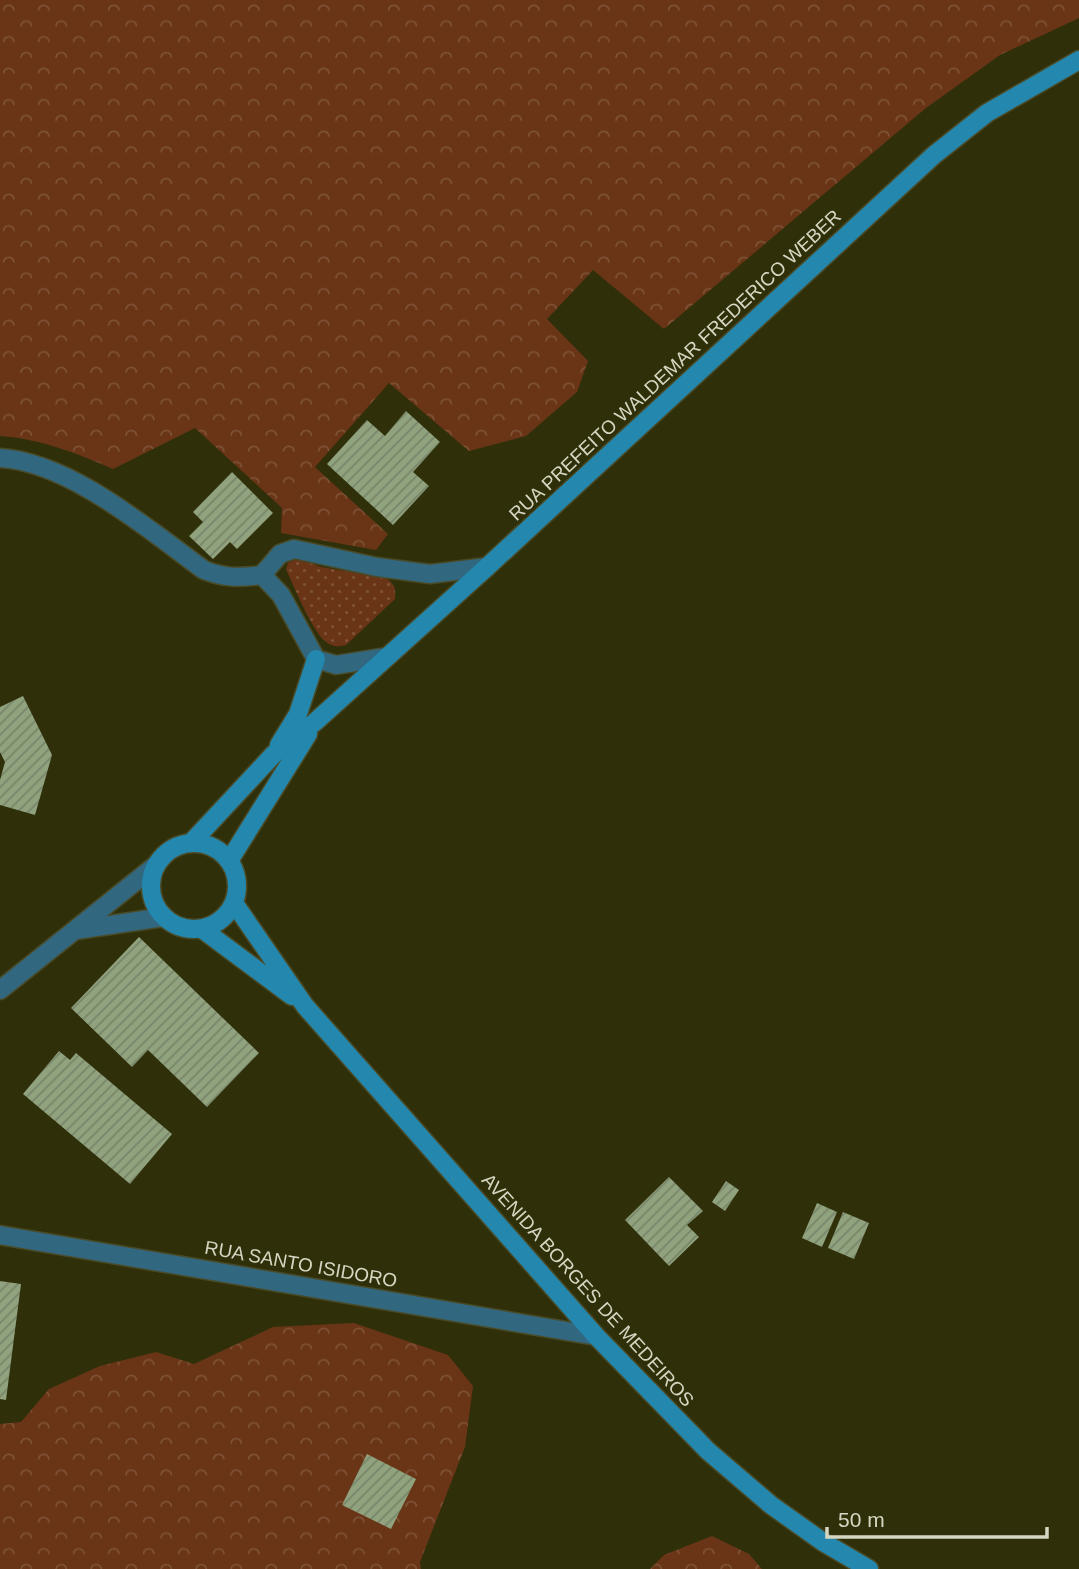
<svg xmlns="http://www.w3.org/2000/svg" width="1079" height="1569" viewBox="0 0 1079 1569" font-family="Arial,sans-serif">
  <defs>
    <pattern id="green-dots" width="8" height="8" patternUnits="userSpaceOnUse" patternTransform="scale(1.75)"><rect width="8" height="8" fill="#693516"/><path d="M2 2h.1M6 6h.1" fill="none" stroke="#7e5236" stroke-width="1.8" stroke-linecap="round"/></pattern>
    <pattern id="forest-crowns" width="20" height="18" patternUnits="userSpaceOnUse" patternTransform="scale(1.75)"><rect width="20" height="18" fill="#693516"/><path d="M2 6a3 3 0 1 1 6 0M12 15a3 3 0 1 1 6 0" fill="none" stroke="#7e5236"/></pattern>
    <pattern id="building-hatch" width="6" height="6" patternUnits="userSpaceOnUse" patternTransform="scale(1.75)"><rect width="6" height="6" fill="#90a27e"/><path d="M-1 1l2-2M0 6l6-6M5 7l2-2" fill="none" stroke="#78856a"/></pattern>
  </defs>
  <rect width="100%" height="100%" fill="#2f2f09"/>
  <path fill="url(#green-dots)" d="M294,560H302L321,567L386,578C395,584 396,589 395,599L346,645C338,647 332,647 325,641C313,632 293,585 286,569L288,563Z"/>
  <g fill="url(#forest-crowns)">
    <path d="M0,0H1079V18L1000,55L926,108L664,329L593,270L547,319L588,361L577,392L526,436L469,451L389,383L315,467L388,534L376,550L281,533L282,508L195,428L113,469C76,453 41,439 0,436Z"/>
    <path d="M354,1323L448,1355L473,1386L465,1447L420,1562L421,1569H0V1424L21,1422L49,1389L100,1366L156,1352L194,1364L273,1327Z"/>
    <path d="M712,1536L749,1554L762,1569H650L664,1555Z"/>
  </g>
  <g fill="url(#building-hatch)">
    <path d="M406,411L440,442L413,472L429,486L393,525L327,464L367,420L385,436Z"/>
    <path d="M232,472L273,513L237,549L230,542L213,559L189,536L203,522L193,512Z"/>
    <path d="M23,696L52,755L35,815L0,805V780L5,762L0,752V707Z"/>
    <path d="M139,937L259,1053L207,1107L148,1050L132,1067L71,1008Z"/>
    <path d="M59,1051L70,1060L76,1053L172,1134L130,1184L23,1094Z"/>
    <path d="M669,1177L703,1211L687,1225L699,1237L669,1266L625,1220Z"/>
    <path d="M726,1181L739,1190L725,1211L712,1202Z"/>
    <path d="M817,1203L837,1212L822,1247L802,1238Z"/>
    <path d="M843,1212L869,1223L854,1259L828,1248Z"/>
    <path d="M0,1281L21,1284L6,1400L0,1399Z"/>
    <path d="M367,1454L416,1479L391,1529L342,1505Z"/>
  </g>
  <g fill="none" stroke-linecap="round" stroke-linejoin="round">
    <defs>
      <g id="minor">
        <path d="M0,458C70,462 149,530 204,570C224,578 240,578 262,575"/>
        <path d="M386,657L336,665L316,659L281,595L262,575L280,554L294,549L377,567L430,574L487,567"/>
        <path d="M0,1235L596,1336"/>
      </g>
      <g id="tertiary">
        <path d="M76,930L164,917"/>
        <path d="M0,990L156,865"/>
      </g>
      <g id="secondary">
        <path d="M279,745L298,714L316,659"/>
        <circle cx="194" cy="886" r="43"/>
        <path d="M191,843L274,754L315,722L487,567L934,155L987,113L1079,60"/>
        <path d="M229,861L308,734"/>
        <path d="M234,903L305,1006L596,1336L708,1451L771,1505L823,1542L869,1569"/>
        <path d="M202,929L292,996"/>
      </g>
    </defs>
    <use href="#minor" stroke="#4a4a27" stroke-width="21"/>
    <use href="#tertiary" stroke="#4a4a27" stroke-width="21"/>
    <use href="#secondary" stroke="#4a4a27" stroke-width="21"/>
    <use href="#minor" stroke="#31677f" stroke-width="18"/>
    <use href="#tertiary" stroke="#31677f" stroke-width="18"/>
    <use href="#secondary" stroke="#2487ad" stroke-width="18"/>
  </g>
  <g text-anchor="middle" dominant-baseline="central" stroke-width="7" stroke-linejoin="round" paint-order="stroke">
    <g font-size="19" fill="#d6d7c2" stroke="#2f2f09">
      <text transform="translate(675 365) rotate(-43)">RUA PREFEITO WALDEMAR FREDERICO WEBER</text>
      <text transform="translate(301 1264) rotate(10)">RUA SANTO ISIDORO</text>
      <text transform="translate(588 1290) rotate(48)">AVENIDA BORGES DE MEDEIROS</text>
    </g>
  </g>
  <path d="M827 1527v10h220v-10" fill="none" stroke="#d6d7c2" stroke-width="3.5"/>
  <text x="838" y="1527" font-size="21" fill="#d6d7c2" stroke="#2f2f09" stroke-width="5" paint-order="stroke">50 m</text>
</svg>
